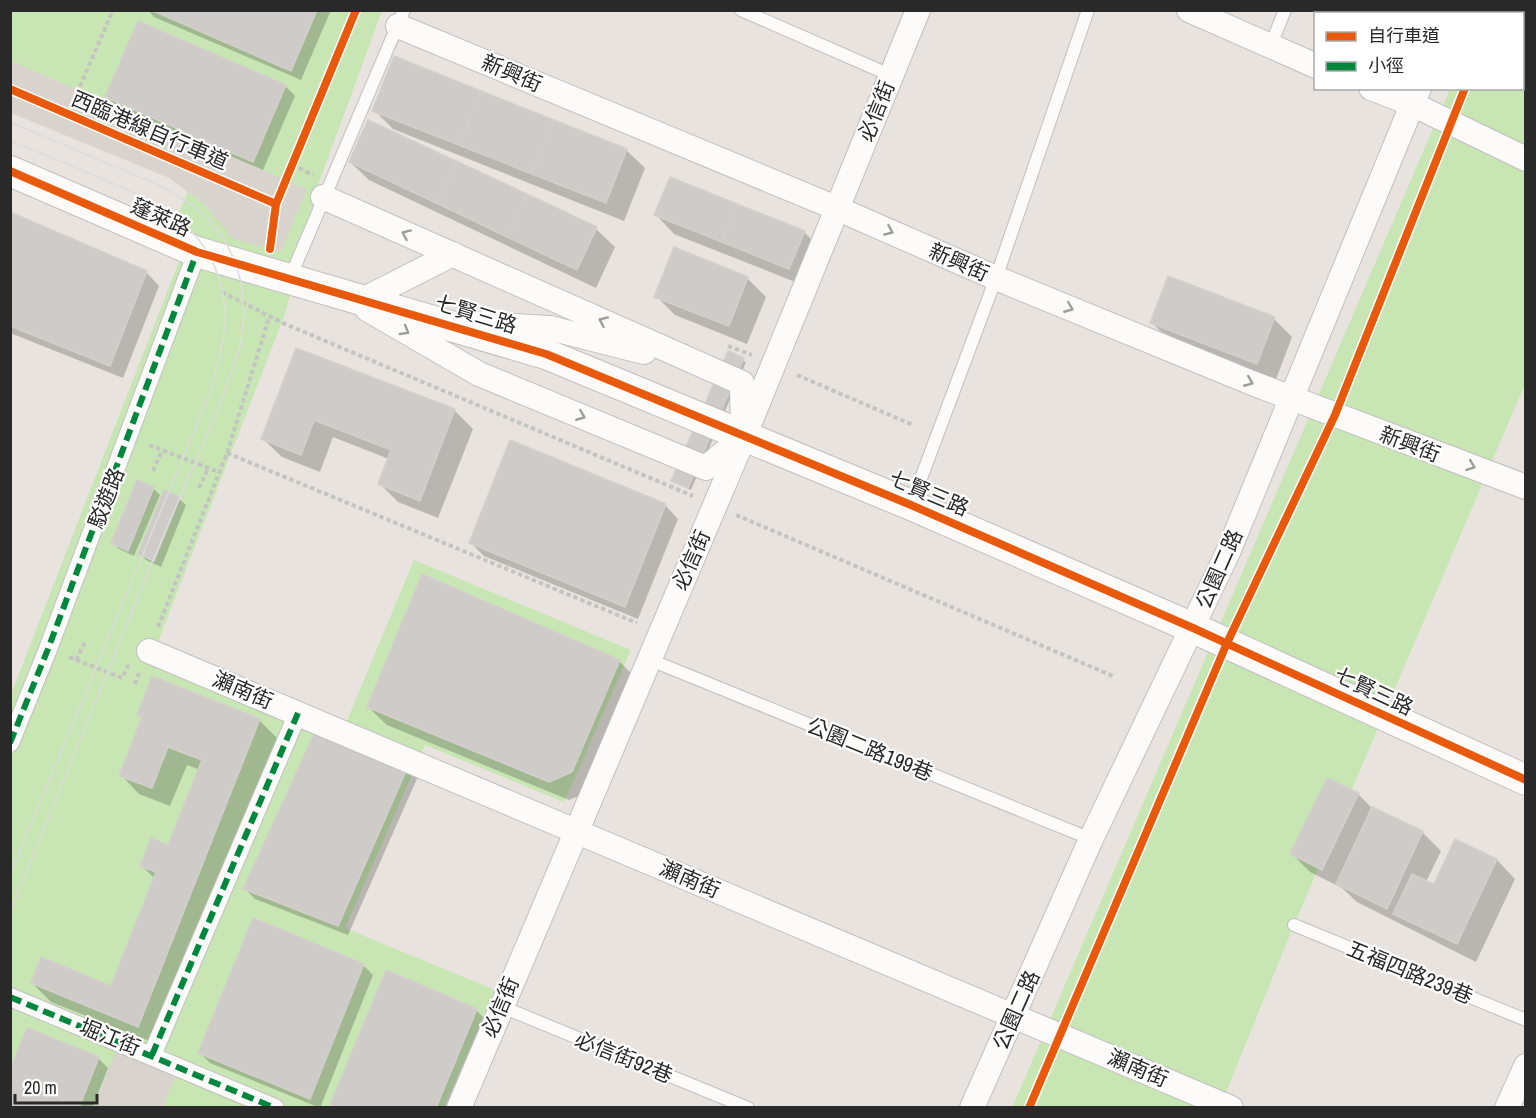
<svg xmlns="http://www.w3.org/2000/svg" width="1536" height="1118" viewBox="0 0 1536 1118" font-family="'Archivo Narrow','Noto Sans TC',sans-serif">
  <rect width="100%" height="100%" fill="#e8e3de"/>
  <g fill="#c8e6b3">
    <path d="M11,11H382L318,185L285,314L156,647L346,723L414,560L631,650L564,802L425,745L345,928L495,990L444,1107H11L10,697L179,261L162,253L206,148L11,61Z"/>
    <path d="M1483,11H1525V384L1294,925L1220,1107L1012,1108L1450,89L1522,88V14L1482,13Z"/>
  </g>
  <g fill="#d8d4cd">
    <path d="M11,61L307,189L281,252L233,239L205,205L169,178L11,113Z"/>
    <path d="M120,1041L180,1066L163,1107L92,1108Z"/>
  </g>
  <g fill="#0003">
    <path d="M148,10H331L301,80L154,17Z"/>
    <path d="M285,86L295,96L263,170L117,107L107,97Z"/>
    <path d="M374,110L626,150L645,168L624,221L393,129Z"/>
    <path d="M350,162L596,229L615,247L596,288L369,180Z"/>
    <path d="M10,213L146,272L159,286L123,378L10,333Z"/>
    <path d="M656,215L804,232L823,251L808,287L674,234Z"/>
    <path d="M747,278L766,297L747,344L675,315L656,296Z"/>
    <path d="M1274,319L1292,337L1275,382L1171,341L1152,323Z"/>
    <path d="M297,350L454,410L473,429L438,518L398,502L380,484L389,459L333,437L320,472L282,457L263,439Z"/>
    <path d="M728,353L746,362L691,490L673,481Z"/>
    <path d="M153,488L160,495L134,556L119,549L113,543Z"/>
    <path d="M179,499L186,505L161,567L146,560L139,554Z"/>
    <path d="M665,505L678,519L638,619L484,556L471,543Z"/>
    <path d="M619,661L638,680L590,791L569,800L387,725L368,707Z"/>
    <path d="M139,715L259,720L278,739L157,1044L51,1002L32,983L111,987L155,879L142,866L169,846L200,770L187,765L170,806L139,794L121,775L143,718Z"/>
    <path d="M315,735L419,774L348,935L255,899L245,889Z"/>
    <path d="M1328,780L1359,795L1373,809L1422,832L1441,851L1426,882L1435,886L1456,841L1497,860L1515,879L1476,962L1357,902L1342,888L1310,872L1292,854Z"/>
    <path d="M363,965L373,975L320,1108L210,1063L200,1053Z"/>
    <path d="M476,1010L486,1020L450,1108H335L332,1105Z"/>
    <path d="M98,1058L108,1068L92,1108H10Z"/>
  </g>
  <g fill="#cecbc8" stroke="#d3cfca" stroke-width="1.5">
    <path d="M151,10H317L291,71Z"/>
    <path d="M138,21L286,85L253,162L105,97Z"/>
    <path d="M394,56L481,91L459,145L372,111Z"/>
    <path d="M481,91L554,120L532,174L459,145Z"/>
    <path d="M368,120L456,161L436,203L349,162Z"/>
    <path d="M554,120L627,149L606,203L532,174Z"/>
    <path d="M456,161L527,194L507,237L436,203Z"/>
    <path d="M670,177L737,204L722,242L654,215Z"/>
    <path d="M527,194L597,227L577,270L507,237Z"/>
    <path d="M737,204L805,231L789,269L722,242Z"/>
    <path d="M10,212L147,271L110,366L10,326Z"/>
    <path d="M674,247L748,277L729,326L654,297Z"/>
    <path d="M1168,276L1275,317L1257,364L1150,323Z"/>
    <path d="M296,348L455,409L420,501L378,484L391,450L314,420L301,455L261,439Z"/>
    <path d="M728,351L744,358L688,488L671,481Z"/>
    <path d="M510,440L666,504L625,607L469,543Z"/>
    <path d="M137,480L154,487L128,551L111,543Z"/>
    <path d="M164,490L180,497L154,561L138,554Z"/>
    <path d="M422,574L620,660L572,772L549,782L367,707Z"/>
    <path d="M152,676L260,719L138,1027L31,983L41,957L111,986L156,872L140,866L151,838L168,845L202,760L168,747L152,788L119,776L142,717L137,715Z"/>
    <path d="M326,727L410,762L338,926L243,889L314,734Z"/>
    <path d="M1327,778L1359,793L1322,870L1290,854Z"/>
    <path d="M1372,807L1423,831L1387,909L1336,884Z"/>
    <path d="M1455,839L1497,859L1457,944L1393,914L1412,874L1434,884Z"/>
    <path d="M253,918L364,964L310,1099L198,1053Z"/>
    <path d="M386,970L477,1009L436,1108H336L330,1105Z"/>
    <path d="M27,1028L99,1057L79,1108H10V1069Z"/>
  </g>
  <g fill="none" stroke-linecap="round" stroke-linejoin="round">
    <defs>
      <g id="service">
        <path d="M741,10L890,75"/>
        <path d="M1270,47L1285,10"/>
        <path d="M290,278L404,10"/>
        <path d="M911,505L996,278L1088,10"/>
        <path d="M648,659L1091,839"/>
        <path d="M1294,925L1526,1020"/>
        <path d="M500,1006L748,1108"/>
      </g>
      <g id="pedestrian">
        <path d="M10,743L48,649L197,252"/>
        <path d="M10,997L275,1108"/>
        <path d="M152,1055L298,713"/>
      </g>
      <g id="minor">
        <path d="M1189,10L1316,66"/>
        <path d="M1452,14L1453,10"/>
        <path d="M398,26L836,208L996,278L1252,383L1526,487"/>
        <path d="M1371,88L1412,104L1526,159"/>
        <path d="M323,197L742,383L743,428"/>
        <path d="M364,299L453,254"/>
        <path d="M367,309L479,374L706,468L739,440"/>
        <path d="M466,323L550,328L644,352"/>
        <path d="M149,651L1231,1108"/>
        <path d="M459,1108L744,437L918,10"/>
        <path d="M972,1108L1091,839L1229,550L1419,88"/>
        <path d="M1507,1108L1526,1066"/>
      </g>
      <path id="tertiary" d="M10,171L197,252L546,354L911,505L1193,628L1526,780"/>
    </defs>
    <use href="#service" stroke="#c1bfc0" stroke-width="14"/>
    <use href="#pedestrian" stroke="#c1bfc0" stroke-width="20"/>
    <use href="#minor" stroke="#c1bfc0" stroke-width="26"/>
    <use href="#tertiary" stroke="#c1bfc0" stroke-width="32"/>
    <g stroke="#c4c4c3" stroke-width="4" stroke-dasharray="4.5 3" stroke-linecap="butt">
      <path d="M68,114L113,10"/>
      <path d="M292,165L313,175"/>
      <path d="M222,292L285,324L693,496"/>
      <path d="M728,346L752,355"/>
      <path d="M797,375L913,425"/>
      <path d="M149,445L219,472"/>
      <path d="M227,453L637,623"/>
      <path d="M153,471L162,450"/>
      <path d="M199,488L208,468"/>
      <path d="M736,515L1113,676"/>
      <path d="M158,627L227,453L269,318"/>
      <path d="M69,657L122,678L129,664"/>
      <path d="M76,660L86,640"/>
      <path d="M135,684L139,673"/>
    </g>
    <use href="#service" stroke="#fcfbfa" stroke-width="12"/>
    <use href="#pedestrian" stroke="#fcfbfa" stroke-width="18"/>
    <use href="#minor" stroke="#fcfbfa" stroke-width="24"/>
    <use href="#tertiary" stroke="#fcfbfa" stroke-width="30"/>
    <g stroke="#dcdcde" stroke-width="1.5">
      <path d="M10,122L156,184L187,201L208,218L224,239L236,263L242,287L244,315L240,348L224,395L150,567L10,912"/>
      <path d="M10,141C40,153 70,165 100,178C164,204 218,231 225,309C227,336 217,364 211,390L10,875"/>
    </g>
    <g stroke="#00873e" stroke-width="6" stroke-dasharray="12 6" stroke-linecap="butt">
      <path d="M10,743L48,649L197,252"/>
      <path d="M10,997L275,1108"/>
      <path d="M152,1055L298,713"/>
    </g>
    <defs>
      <g id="cycleway">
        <path d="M10,89L276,204"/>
        <path d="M10,171L197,252L546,354L911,505L1193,628L1526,780"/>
        <path d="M270,249L276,204L356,10"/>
        <path d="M1029,1108L1227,643L1335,415L1465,88"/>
      </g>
    </defs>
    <use href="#cycleway" stroke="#fff" stroke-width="11"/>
    <use href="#cycleway" stroke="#e8590c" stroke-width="8"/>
  </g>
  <defs><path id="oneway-chevron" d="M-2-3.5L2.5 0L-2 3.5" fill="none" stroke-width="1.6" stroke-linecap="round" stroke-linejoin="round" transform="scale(1.5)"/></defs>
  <g stroke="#9d9c9c">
    <use href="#oneway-chevron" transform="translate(889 231) rotate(24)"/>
    <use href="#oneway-chevron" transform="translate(406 234) rotate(-156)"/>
    <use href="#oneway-chevron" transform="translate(1069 308) rotate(22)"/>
    <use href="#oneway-chevron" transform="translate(603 321) rotate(-156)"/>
    <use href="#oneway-chevron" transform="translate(405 331) rotate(30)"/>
    <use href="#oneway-chevron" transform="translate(1249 382) rotate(22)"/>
    <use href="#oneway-chevron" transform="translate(581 416) rotate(22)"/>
    <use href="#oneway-chevron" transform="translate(1471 466) rotate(21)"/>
  </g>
  <g text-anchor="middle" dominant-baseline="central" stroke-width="4.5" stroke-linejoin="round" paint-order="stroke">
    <g font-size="21" fill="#292929" stroke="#fff">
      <text transform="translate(512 73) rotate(23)">新興街</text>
      <text transform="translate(876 111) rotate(-68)">必信街</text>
      <text transform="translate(150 130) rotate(23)">西臨港線自行車道</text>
      <text transform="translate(161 217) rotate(24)">蓬萊路</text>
      <text transform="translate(959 262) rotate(24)">新興街</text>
      <text transform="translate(476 314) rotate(17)">七賢三路</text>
      <text transform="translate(1410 444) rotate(21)">新興街</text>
      <text transform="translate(929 493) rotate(23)">七賢三路</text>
      <text transform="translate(106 498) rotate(-69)">駁遊路</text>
      <text transform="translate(691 560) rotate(-66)">必信街</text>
      <text transform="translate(1219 569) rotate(-66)">公園二路</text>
      <text transform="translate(243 690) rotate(23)">瀨南街</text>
      <text transform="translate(1374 691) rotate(25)">七賢三路</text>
      <text transform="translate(870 749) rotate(22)">公園二路199巷</text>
      <text transform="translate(690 879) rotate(23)">瀨南街</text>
      <text transform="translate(1410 972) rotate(22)">五福四路239巷</text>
      <text transform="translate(500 1007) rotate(-67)">必信街</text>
      <text transform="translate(1016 1010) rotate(-66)">公園二路</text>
      <text transform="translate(110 1037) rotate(22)">堀江街</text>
      <text transform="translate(624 1057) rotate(22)">必信街92巷</text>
      <text transform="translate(1138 1068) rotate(23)">瀨南街</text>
    </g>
  </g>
  <rect width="1536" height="1118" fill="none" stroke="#292929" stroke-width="24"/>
  <rect x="1314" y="12" width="210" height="78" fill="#ffffff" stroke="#a9a9a9" stroke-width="1.5"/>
  <rect x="1326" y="32" width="30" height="9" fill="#e8590c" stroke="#a9a9a9" stroke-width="1.5"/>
  <text x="1368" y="42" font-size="18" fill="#292929">自行車道</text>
  <rect x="1326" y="62" width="30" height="9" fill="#00873e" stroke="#a9a9a9" stroke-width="1.5"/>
  <text x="1368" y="72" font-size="18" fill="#292929">小徑</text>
  <path d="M15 1094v9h82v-9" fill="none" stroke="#292929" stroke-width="3"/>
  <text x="24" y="1094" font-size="18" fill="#292929" stroke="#ffffff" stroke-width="4.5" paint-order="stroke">20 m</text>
</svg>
